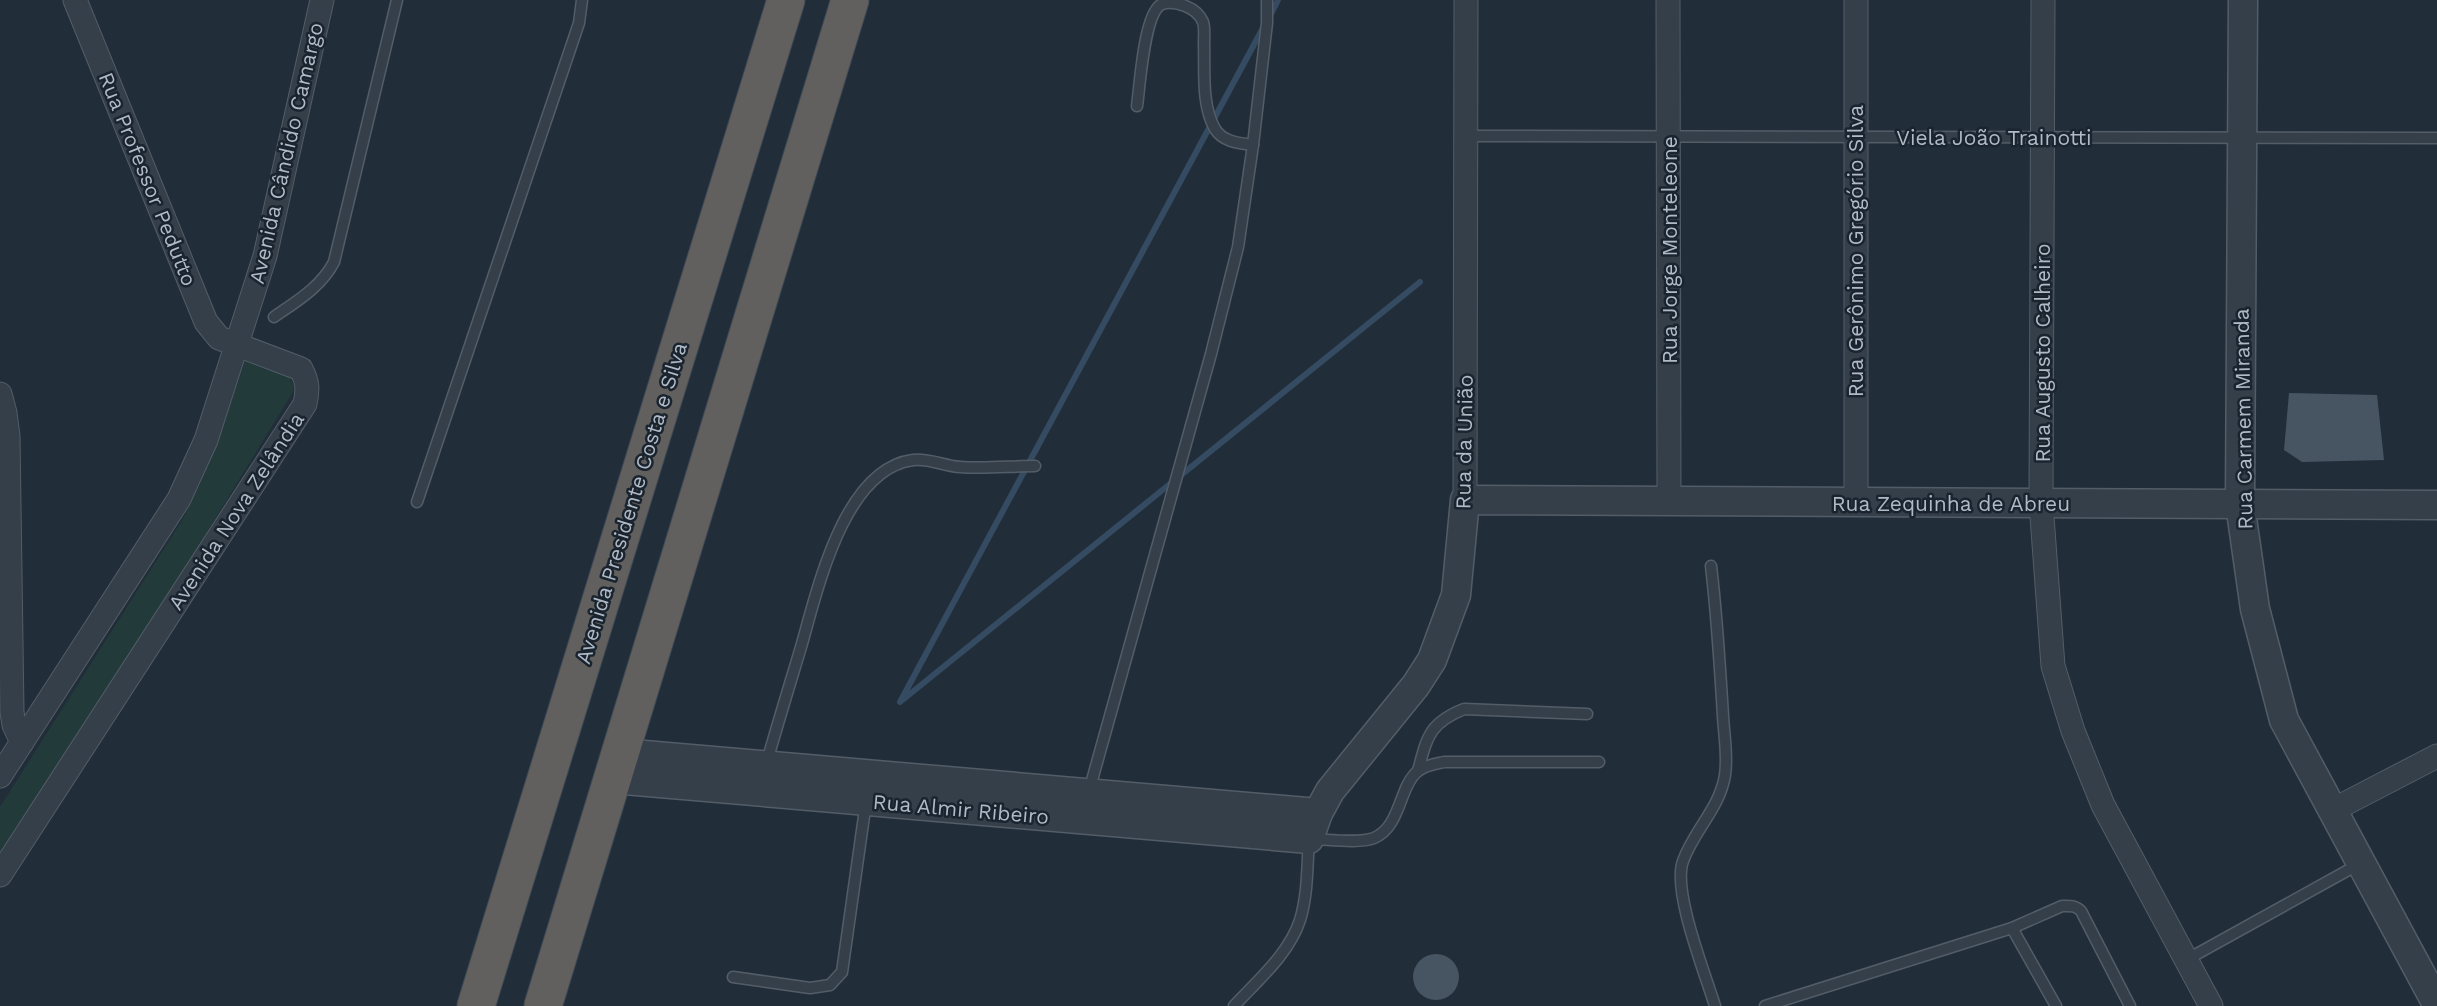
<svg xmlns="http://www.w3.org/2000/svg" width="2437" height="1006" viewBox="0 0 2437 1006" font-family="'Work Sans',sans-serif">
  <rect width="100%" height="100%" fill="#212e3a"/>
  <path fill="#233a3b" d="M246,357L290,378L294,386L293,392L111,688L0,861V807L181,522C210,470 227,414 246,357Z"/>
  <g fill="none" stroke-linecap="round" stroke-linejoin="round">
    <g stroke="#354b61" stroke-width="6">
      <path d="M1270,16L1278,0"/>
      <path d="M1264,26L900,702L1420,282"/>
    </g>
  </g>
  <g fill="#475563">
    <path d="M2289,393L2377,395L2384,460L2302,462L2284,450Z"/>
    <circle cx="1436" cy="977" r="23"/>
  </g>
  <g fill="none" stroke-linecap="round" stroke-linejoin="round">
    <defs>
      <g id="service">
        <path d="M1137,106C1140,85 1144,12 1162,4C1175,0 1197,7 1203,22C1205,28 1204,37 1204,43C1205,69 1201,105 1215,129C1223,142 1239,143 1253,145"/>
        <path d="M1466,136L2437,138"/>
        <path d="M274,317C297,301 321,287 334,262L397,0"/>
        <path d="M417,502L579,23L582,0"/>
        <path d="M1711,566C1717,616 1720,666 1723,716C1724,735 1728,756 1725,775C1720,808 1694,830 1683,861C1672,891 1705,973 1715,1006"/>
        <path d="M766,765C777,726 789,687 801,647C817,592 843,469 913,460C929,458 944,466 960,467C985,469 1010,466 1035,466"/>
        <path d="M1418,771C1427,737 1429,723 1464,709L1587,714"/>
        <path d="M1089,791L1211,354L1238,247L1253,145L1267,23V0"/>
        <path d="M2012,928L2056,1006"/>
        <path d="M2186,960L2361,863"/>
        <path d="M733,977L810,988L830,985L842,972L866,802"/>
        <path d="M1234,1006C1258,980 1289,954 1300,920C1308,894 1307,866 1309,839C1327,839 1358,844 1374,838C1401,827 1399,786 1418,771C1426,765 1435,764 1444,762H1599"/>
        <path d="M1765,1006L2012,928L2062,906C2070,906 2075,905 2081,911L2130,1006"/>
      </g>
      <g id="minor">
        <path d="M1668,0L1669,501"/>
        <path d="M2043,0L2041,503L2053,666L2073,731L2103,805L2211,1006"/>
        <path d="M0,394L5,413L8,436L12,712L14,725L22,742"/>
        <path d="M1465,500L1466,0"/>
        <path d="M1856,502V0"/>
        <path d="M0,776L179,499L206,440L265,256L322,0"/>
        <path d="M2333,810L2437,756"/>
        <path d="M0,875L305,404C308,390 308,382 301,369L219,338L206,322L75,0"/>
      </g>
      <g id="tertiary">
        <path d="M2243,0L2240,504L2255,609L2284,720L2437,1004"/>
        <path d="M621,753L1318,813"/>
        <path d="M613,779L1309,839L1318,813L1330,791L1416,685L1432,660L1456,595L1465,500L2437,505"/>
      </g>
      <g id="trunk">
        <path d="M476,1006L786,0"/>
        <path d="M543,1006L850,0"/>
      </g>
    </defs>
    <use href="#service" stroke="#535d68" stroke-width="13"/>
    <use href="#minor" stroke="#535d68" stroke-width="25"/>
    <use href="#tertiary" stroke="#535d68" stroke-width="31"/>
    <use href="#trunk" stroke="#404a55" stroke-width="39"/>
    <use href="#service" stroke="#353f4a" stroke-width="10"/>
    <use href="#minor" stroke="#353f4a" stroke-width="23"/>
    <use href="#tertiary" stroke="#353f4a" stroke-width="28"/>
    <use href="#trunk" stroke="#62605e" stroke-width="37"/>
  </g>
  <g text-anchor="middle" dominant-baseline="central" stroke-width="5" stroke-linejoin="round" paint-order="stroke">
    <g font-size="21" fill="#b0bac6" stroke="#1a242f">
      <text x="1994" y="137">Viela João Trainotti</text>
      <text transform="translate(286 153) rotate(-77)">Avenida Cândido Camargo</text>
      <text transform="translate(148 179) rotate(68)">Rua Professor Pedutto</text>
      <text transform="translate(1669 250) rotate(-90)">Rua Jorge Monteleone</text>
      <text transform="translate(1855 251) rotate(-90)">Rua Gerônimo Gregório Silva</text>
      <text transform="translate(2042 353) rotate(-90)">Rua Augusto Calheiro</text>
      <text transform="translate(2243 419) rotate(-91)">Rua Carmem Miranda</text>
      <text transform="translate(1464 442) rotate(-89)">Rua da União</text>
      <text transform="translate(631 503) rotate(-73)">Avenida Presidente Costa e Silva</text>
      <text x="1951" y="503">Rua Zequinha de Abreu</text>
      <text transform="translate(236 511) rotate(-57)">Avenida Nova Zelândia</text>
      <text transform="translate(961 809) rotate(5)">Rua Almir Ribeiro</text>
    </g>
  </g>
</svg>
